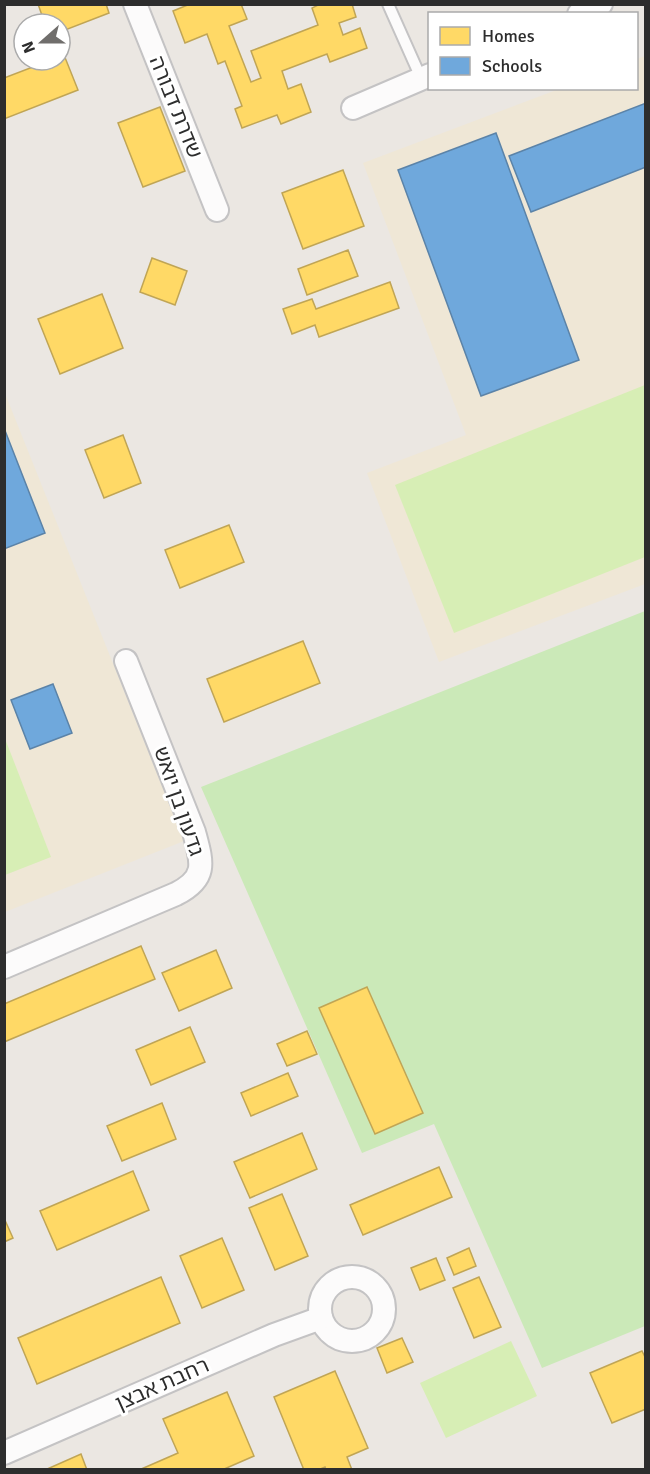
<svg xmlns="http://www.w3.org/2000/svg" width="650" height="1474" viewBox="0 0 650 1474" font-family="Signika,'Noto Sans Hebrew',sans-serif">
  <rect width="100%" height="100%" fill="#ebe7e2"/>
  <g fill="#efe7d6">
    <path d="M645,56V584L439,662L367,473L466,435L363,163L559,89L636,88L637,59Z"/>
    <path d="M4,391L184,841L5,912H4Z"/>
  </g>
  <path fill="#cbe9b8" d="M645,611V1326L542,1368L434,1124L362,1153L201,787Z"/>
  <g fill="#d7eeb5">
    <path d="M645,385V557L454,633L395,485Z"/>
    <path d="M4,736L51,857L5,875H4Z"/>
    <path d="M511,1341L537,1396L446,1438L420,1383Z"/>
  </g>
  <g fill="#ffd966" stroke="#c0a555" stroke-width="1.5">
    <path d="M38,4H106L109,13L60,32V24H45Z"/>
    <path d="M190,4H241L247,19L229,26L251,82L261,78L251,51L318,25L312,8L320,4H352L356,17L339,23L343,35L360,28L367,48L330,62L327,54L282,71L288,89L301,84L311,112L281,124L277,115L242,128L235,109L242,106L225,61L218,64L207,34L185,43L173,11Z"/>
    <path d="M64,55L78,90L4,119V78L51,60H60V56Z"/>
    <path d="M160,107L185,171L143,187L118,123Z"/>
    <path d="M343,170L364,226L303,249L282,193Z"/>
    <path d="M348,250L358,276L307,295L298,269Z"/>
    <path d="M152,258L187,271L175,305L140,292Z"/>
    <path d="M390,282L399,308L319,337L315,325L292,334L283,309L312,299L316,309Z"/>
    <path d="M102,294L123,348L60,374L38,319Z"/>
    <path d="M123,435L141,483L104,498L85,450Z"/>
    <path d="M229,525L244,562L180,588L165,550Z"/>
    <path d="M303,641L320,683L224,722L207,679Z"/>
    <path d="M141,946L155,979L4,1042V1004Z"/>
    <path d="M216,950L232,988L179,1011L162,973Z"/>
    <path d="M367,987L423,1113L375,1134L319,1008Z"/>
    <path d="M190,1027L205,1062L151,1085L136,1050Z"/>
    <path d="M307,1031L317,1054L287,1066L277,1044Z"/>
    <path d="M288,1073L298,1096L251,1116L241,1093Z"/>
    <path d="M162,1103L176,1139L122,1161L107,1126Z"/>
    <path d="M302,1133L317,1169L250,1198L234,1162Z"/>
    <path d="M439,1167L452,1197L363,1235L350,1205Z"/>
    <path d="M133,1171L149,1210L57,1250L40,1211Z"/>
    <path d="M282,1194L308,1256L275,1270L249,1208Z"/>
    <path d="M4,1218L13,1238L4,1242Z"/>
    <path d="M222,1238L244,1290L202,1308L180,1256Z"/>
    <path d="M469,1248L476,1266L454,1275L447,1258Z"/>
    <path d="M436,1258L445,1280L420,1290L411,1268Z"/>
    <path d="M161,1277L180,1323L37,1384L18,1338Z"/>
    <path d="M479,1277L501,1327L474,1338L453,1288Z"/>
    <path d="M402,1338L413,1362L387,1373L377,1348Z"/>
    <path d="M642,1351L646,1359V1409L612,1423L590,1373Z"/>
    <path d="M335,1371L368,1448L347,1457L352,1470H326L325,1467L318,1470H304L274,1397Z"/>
    <path d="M227,1392L254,1456L222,1470H139L178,1453L163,1419Z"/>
    <path d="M81,1454L87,1470H45Z"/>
  </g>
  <g fill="#6fa8dc" stroke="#5b83a8" stroke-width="1.5">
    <path d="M646,103V167L531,212L509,156Z"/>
    <path d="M496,133L579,360L481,396L398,170Z"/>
    <path d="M4,428L45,533L4,549Z"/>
    <path d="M53,684L72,733L30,749L11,700Z"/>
  </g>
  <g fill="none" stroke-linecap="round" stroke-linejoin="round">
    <defs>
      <path id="lane" d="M388,4L421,78"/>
      <g id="street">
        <path d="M135,4L217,210"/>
        <path d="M579,14L601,4"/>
        <path d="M353,108L430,75"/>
        <path d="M4,967L176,894C208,878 202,862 194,832L126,661"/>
        <circle cx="352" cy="1309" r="32"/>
        <path d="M4,1453L274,1335L321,1318"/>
      </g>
    </defs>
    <use href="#lane" stroke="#c4c3c4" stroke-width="14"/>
    <use href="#street" stroke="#c4c3c4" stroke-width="26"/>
    <use href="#lane" stroke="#fcfbfb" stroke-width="10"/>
    <use href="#street" stroke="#fcfbfb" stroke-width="22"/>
  </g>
  <g text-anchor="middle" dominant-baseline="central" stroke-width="6" stroke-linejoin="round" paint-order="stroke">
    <g font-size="21" fill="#2d2d2d" stroke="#fff">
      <text transform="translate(176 107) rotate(68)">שדרת דבורה</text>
      <text transform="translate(179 801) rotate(71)">גדעון בן יואש</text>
      <text transform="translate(162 1384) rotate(-24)">רחבת אבצן</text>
    </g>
  </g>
  <rect width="650" height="1474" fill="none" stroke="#2d2d2d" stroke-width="12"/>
  <rect x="428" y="12" width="210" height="78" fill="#ffffff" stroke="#ababab" stroke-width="1.5"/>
  <rect x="440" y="27" width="30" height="18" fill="#ffd966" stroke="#ababab" stroke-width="1.5"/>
  <text x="482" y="42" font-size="18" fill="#2d2d2d">Homes</text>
  <rect x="440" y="57" width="30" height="18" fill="#6fa8dc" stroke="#ababab" stroke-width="1.5"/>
  <text x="482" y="72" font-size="18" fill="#2d2d2d">Schools</text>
  <g transform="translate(42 42) rotate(249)"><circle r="28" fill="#ffffff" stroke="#ababab" stroke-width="1.5"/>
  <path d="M0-4.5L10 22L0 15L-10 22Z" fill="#706e6c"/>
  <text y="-9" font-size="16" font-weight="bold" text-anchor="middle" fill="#2d2d2d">N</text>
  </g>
</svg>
